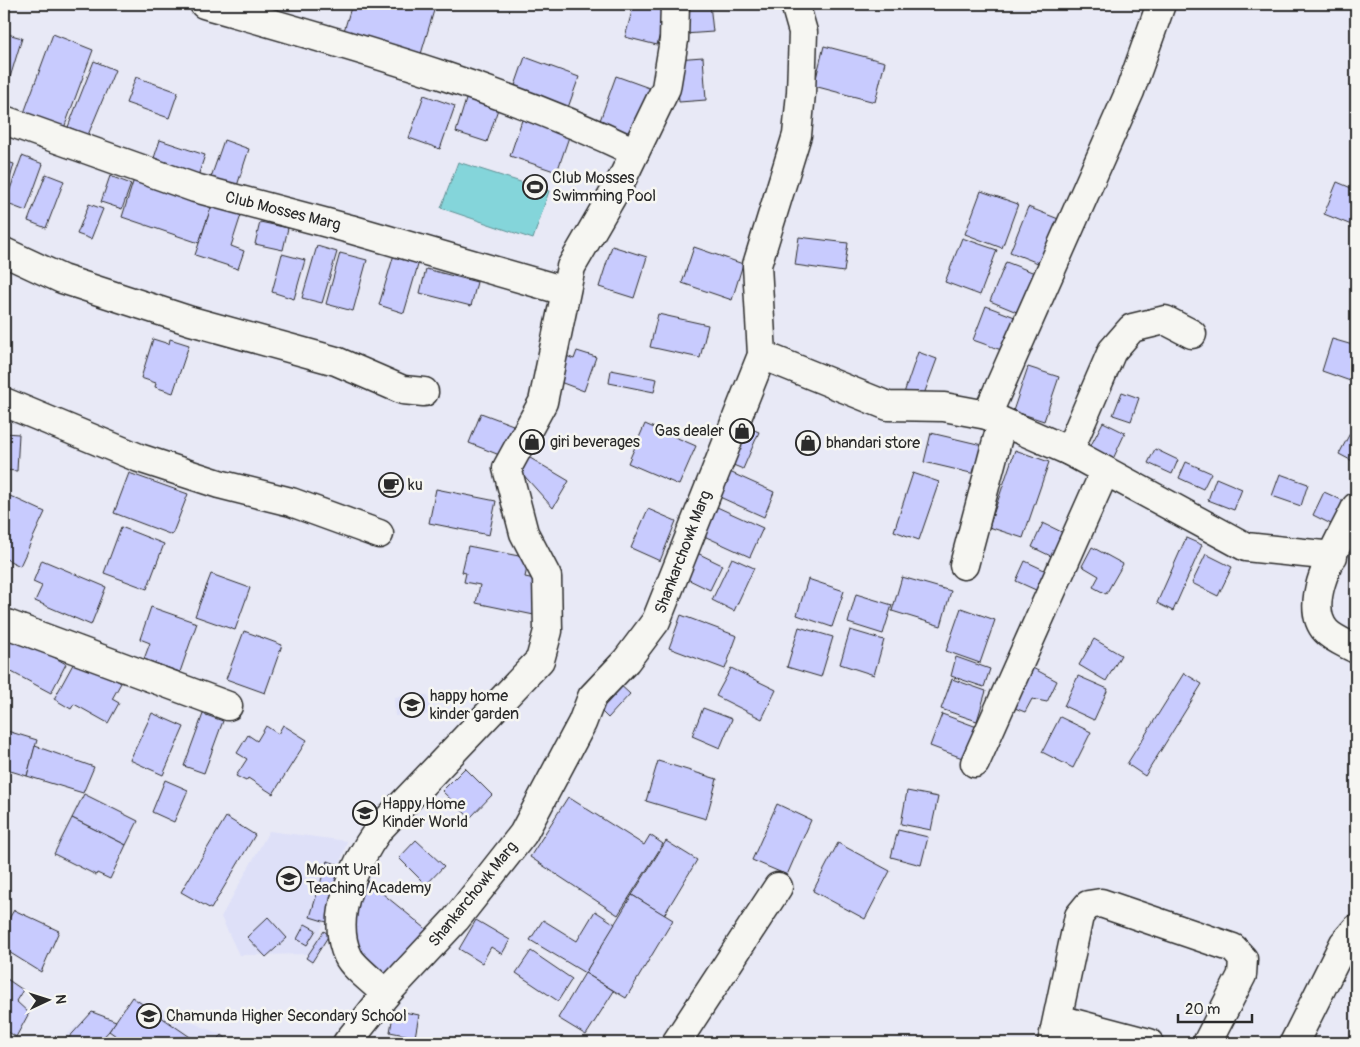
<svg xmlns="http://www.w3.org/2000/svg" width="1360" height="1047" viewBox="0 0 1360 1047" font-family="Pangolin,sans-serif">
  <rect width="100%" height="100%" fill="#e8e9f6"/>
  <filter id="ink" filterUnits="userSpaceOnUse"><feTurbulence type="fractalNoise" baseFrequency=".02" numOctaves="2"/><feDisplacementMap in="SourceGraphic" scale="10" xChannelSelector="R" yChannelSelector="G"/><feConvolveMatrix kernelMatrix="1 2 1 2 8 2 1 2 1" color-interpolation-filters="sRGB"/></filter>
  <g filter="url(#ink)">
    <g fill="#dee0f8">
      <path d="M428,695L430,714L395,716L394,697Z"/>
      <path d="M269,831L347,841L314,954L239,955L221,917Z"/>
      <path d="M132,997L222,1035L233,1043H58L92,1012L116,1021Z"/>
    </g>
    <path fill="#84d5da" stroke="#609194" d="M458,162L549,191L533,239L441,208Z"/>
    <g fill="#c8cbfe" stroke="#2b2b2b">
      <path d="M352,4H424L435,7L421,54L344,31Z"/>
      <path d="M634,4H668L657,45L625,37Z"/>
      <path d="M682,4H710L713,32L684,34Z"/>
      <path d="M4,33L22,38L8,84L4,82Z"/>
      <path d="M53,34L93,50L64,128L24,113Z"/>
      <path d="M824,46L885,62L875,102L814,86Z"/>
      <path d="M525,57L579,77L565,116L511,97Z"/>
      <path d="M703,57L706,100L679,102L676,59Z"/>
      <path d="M94,61L115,70L88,135L68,127Z"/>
      <path d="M616,76L652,89L633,139L598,126Z"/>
      <path d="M136,77L178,92L169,118L126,103Z"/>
      <path d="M468,93L500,103L487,142L456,132Z"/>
      <path d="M424,95L455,106L440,149L409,138Z"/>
      <path d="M525,111L572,128L557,172L510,156Z"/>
      <path d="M160,140L205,155L197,179L152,164Z"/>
      <path d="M224,140L249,149L235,192L209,183Z"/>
      <path d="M22,156L43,164L26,211L5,203Z"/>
      <path d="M4,161L14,164L5,197H4Z"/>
      <path d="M46,174L64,181L46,228L28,221Z"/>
      <path d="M110,176L131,184L122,209L101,202Z"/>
      <path d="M134,179L212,205L199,243L122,217Z"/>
      <path d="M1337,182L1356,190V219L1354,226L1324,214Z"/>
      <path d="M981,191L1018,204L1002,248L965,234Z"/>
      <path d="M89,204L103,209L91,239L77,234Z"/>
      <path d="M212,205L241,215L231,246L244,251L238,269L195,255Z"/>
      <path d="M1028,207L1061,220L1043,265L1010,252Z"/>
      <path d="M260,222L288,228L283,250L255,244Z"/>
      <path d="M799,237L848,243L844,272L795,265Z"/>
      <path d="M962,238L997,250L980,295L945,282Z"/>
      <path d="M317,246L337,252L322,303L302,298Z"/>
      <path d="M612,246L647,257L634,298L599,287Z"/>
      <path d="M694,247L743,264L732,300L682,283Z"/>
      <path d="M395,251L420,258L404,313L379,305Z"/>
      <path d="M340,253L367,260L353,311L326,304Z"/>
      <path d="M282,254L305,260L294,299L272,292Z"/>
      <path d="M1006,262L1040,275L1024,315L990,301Z"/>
      <path d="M426,269L477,282L471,306L420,293Z"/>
      <path d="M986,306L1020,319L1007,352L973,340Z"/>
      <path d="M658,314L708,325L700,358L650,347Z"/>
      <path d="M153,339L169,344L170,339L189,345L173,393L155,387L156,383L141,378Z"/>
      <path d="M1332,339L1356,346V383L1322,371Z"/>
      <path d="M577,351L596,357L584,391L552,379L561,354L574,359Z"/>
      <path d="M918,352L937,359L920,405L902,399Z"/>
      <path d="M1028,367L1059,377L1044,421L1013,411Z"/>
      <path d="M611,370L657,379L654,392L609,383Z"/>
      <path d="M1122,392L1139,398L1131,421L1113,415Z"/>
      <path d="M481,413L513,425L502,456L469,443Z"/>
      <path d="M1103,422L1125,433L1113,459L1090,447Z"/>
      <path d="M1356,422V463L1339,454Z"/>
      <path d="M737,423L759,432L743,469L721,460Z"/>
      <path d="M645,424L696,446L679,485L628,463Z"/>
      <path d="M4,433L19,434L17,471L4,470Z"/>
      <path d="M931,433L982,445L975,474L924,462Z"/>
      <path d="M1155,449L1178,460L1172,474L1148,463Z"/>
      <path d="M1015,450L1049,462L1023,538L989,527Z"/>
      <path d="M525,455L569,481L553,508L520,471Z"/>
      <path d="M1186,462L1211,473L1203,489L1179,478Z"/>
      <path d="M723,469L774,492L764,517L713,494Z"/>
      <path d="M129,473L188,494L172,535L114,513Z"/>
      <path d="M913,473L939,482L919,540L894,531Z"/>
      <path d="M1280,474L1308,484L1301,506L1272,496Z"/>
      <path d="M1216,478L1242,489L1234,510L1208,500Z"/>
      <path d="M436,489L496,501L489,535L429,523Z"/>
      <path d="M1324,492L1346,502L1335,526L1313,515Z"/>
      <path d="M10,496L45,512L20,566L4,558V510Z"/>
      <path d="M717,507L763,528L750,557L704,536Z"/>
      <path d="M648,509L676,521L660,561L631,548Z"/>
      <path d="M1043,523L1072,537L1061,561L1032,547Z"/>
      <path d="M121,527L164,544L147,589L104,573Z"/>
      <path d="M1186,538L1202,545L1173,611L1157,603Z"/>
      <path d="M468,546L529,558L525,577L540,580L534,615L476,603L480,585L464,582L466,573L462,572Z"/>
      <path d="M1092,547L1123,564L1106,594L1093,587L1099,576L1082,566Z"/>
      <path d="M689,549L722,565L710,590L677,574Z"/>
      <path d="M1206,554L1232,567L1218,596L1192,583Z"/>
      <path d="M732,558L754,568L734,611L712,600Z"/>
      <path d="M42,560L106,587L91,625L35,601L42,586L33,582Z"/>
      <path d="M1025,561L1055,575L1047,595L1016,581Z"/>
      <path d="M211,574L250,588L235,630L195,616Z"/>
      <path d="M902,577L951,591L941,626L892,611Z"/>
      <path d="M808,579L844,591L832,627L797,615Z"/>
      <path d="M856,594L892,605L883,634L848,623Z"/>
      <path d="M151,607L197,623L180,672L144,659L150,643L140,639Z"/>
      <path d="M961,608L995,620L980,663L946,651Z"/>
      <path d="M681,615L737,636L725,669L669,648Z"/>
      <path d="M799,627L833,637L821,677L787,667Z"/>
      <path d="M850,630L884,640L874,675L840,664Z"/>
      <path d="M244,631L282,645L265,693L226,679Z"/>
      <path d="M12,632L53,653L52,656L66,664L51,693L4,668V648Z"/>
      <path d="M1094,639L1121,655L1106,681L1079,665Z"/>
      <path d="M77,657L121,683L112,699L119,703L108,723L74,704L71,709L54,699Z"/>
      <path d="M956,657L990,669L984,687L951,676Z"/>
      <path d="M1027,665L1057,681L1047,702L1032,699L1025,712L1007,705Z"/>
      <path d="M731,668L776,690L762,719L716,696Z"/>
      <path d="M1184,673L1202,684L1145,776L1127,764Z"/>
      <path d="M1078,676L1108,689L1094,720L1064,706Z"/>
      <path d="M952,679L986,691L977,721L941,709Z"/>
      <path d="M617,682L630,694L608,718L595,705Z"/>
      <path d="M703,708L732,719L720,748L692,736Z"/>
      <path d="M152,713L184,727L163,775L130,760Z"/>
      <path d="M203,714L223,721L204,773L184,766Z"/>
      <path d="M942,714L977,727L965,759L930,746Z"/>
      <path d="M1060,717L1091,732L1073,768L1042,752Z"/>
      <path d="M283,725L307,740L273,794L248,778L246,781L236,776L247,759L237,753L248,735L257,741L266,726L278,734Z"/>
      <path d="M4,730L37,740L27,776L4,769Z"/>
      <path d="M35,746L94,767L83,793L27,776Z"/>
      <path d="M658,761L717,779L706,819L646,801Z"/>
      <path d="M465,768L492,795L470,818L442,791Z"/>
      <path d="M165,780L188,790L174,822L152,812Z"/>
      <path d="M907,791L938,797L931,830L901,824Z"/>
      <path d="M84,794L138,821L126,845L72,818Z"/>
      <path d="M568,797L644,845L650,835L663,844L618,915L530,857Z"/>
      <path d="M777,804L811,820L787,875L752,860Z"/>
      <path d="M363,809L371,817L364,823L356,816Z"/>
      <path d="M226,817L255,835L211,909L181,892Z"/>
      <path d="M72,818L126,845L110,879L97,873L96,875L54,854Z"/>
      <path d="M898,830L928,837L921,865L891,857Z"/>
      <path d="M416,840L444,866L426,885L399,858Z"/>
      <path d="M666,841L697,860L664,915L632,895Z"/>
      <path d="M838,843L890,871L865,919L813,891Z"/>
      <path d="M327,861L347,867L330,923L310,917Z"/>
      <path d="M362,877L430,932L383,975L358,952L351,930Z"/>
      <path d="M632,895L673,920L626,998L585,973Z"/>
      <path d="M14,910L59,931L41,972L4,949V927Z"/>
      <path d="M595,911L615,924L585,973L530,940L543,920L577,941Z"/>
      <path d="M268,917L287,938L266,957L247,937Z"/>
      <path d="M476,920L510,940L502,954L491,947L482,963L459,949Z"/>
      <path d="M305,924L316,930L307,945L297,939Z"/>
      <path d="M324,931L329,935L312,962L306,958Z"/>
      <path d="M531,951L572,979L558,1001L516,973Z"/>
      <path d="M585,973L614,991L586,1035L558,1018Z"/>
      <path d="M4,977L23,990L16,1001L29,1013L16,1037L4,1029Z"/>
      <path d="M132,997L196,1041L195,1043H126L109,1031Z"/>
      <path d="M394,1010L419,1015L415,1037L390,1032Z"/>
      <path d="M92,1012L116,1021L109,1031L98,1043H64Z"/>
      <path d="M222,1035L232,1043H214Z"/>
    </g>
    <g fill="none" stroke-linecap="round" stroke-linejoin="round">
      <defs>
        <g id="minor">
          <path d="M204,4C350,46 498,86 635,152"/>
          <path d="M4,120L195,188L350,229L565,291"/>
          <path d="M4,252L62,279L191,321L336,361L403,390L424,392"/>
          <path d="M762,355L888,406L944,407L987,415L1069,451L1246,547L1333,556"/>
          <path d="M4,402L139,458L219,484L291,502L379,534"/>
          <path d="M987,415L1130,91L1161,4"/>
          <path d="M1069,451L1112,351L1132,328L1165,320L1192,334"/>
          <path d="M1356,507C1342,538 1299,601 1326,631C1333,639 1347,644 1356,649"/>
          <path d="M964,565L1002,422"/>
          <path d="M4,623L228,706"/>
          <path d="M975,763L1105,471"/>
          <path d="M386,994C376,984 353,967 348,956C329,917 356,861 379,829L540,660L548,631L547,577L524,533L507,468L543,402L571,267L622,179L666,88L674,40L675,4"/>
          <path d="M1058,1019L1149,1043"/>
          <path d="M347,1043L386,994L456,919L523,834L582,723L592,697L626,661L656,621L762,355L757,265L797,135L801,93L803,32L795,4"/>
          <path d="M676,1043L778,887"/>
          <path d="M1052,1043L1079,916L1088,905L1101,903L1233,948L1243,959L1242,975L1207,1043"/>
          <path d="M1294,1043L1344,943L1356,929"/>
        </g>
      </defs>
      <use href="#minor" stroke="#2b2b2b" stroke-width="31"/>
      <use href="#minor" stroke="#f6f6f2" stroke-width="28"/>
    </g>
  </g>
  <defs>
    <symbol id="stadium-ring" viewBox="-11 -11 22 22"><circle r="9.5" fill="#f6f6f2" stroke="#2b2b2b" stroke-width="1.5"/><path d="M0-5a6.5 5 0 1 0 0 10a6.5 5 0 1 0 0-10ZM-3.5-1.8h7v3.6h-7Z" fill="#2b2b2b"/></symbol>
    <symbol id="shop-ring" viewBox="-11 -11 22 22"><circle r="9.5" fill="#f6f6f2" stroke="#2b2b2b" stroke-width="1.5"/><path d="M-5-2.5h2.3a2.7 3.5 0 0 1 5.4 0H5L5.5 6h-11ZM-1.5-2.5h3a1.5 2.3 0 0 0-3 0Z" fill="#2b2b2b"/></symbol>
    <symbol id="cafe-ring" viewBox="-11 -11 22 22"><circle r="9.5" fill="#f6f6f2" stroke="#2b2b2b" stroke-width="1.5"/><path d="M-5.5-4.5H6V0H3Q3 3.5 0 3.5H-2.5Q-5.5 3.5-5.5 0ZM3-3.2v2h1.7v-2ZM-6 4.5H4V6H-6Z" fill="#2b2b2b"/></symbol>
    <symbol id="school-ring" viewBox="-11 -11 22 22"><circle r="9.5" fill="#f6f6f2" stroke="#2b2b2b" stroke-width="1.5"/><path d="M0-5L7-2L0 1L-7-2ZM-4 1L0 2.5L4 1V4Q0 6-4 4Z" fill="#2b2b2b"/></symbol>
  </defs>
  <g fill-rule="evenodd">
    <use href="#stadium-ring" x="521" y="173" width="28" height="28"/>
    <use href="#shop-ring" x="728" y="417" width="28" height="28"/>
    <use href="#shop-ring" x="518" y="428" width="28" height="28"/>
    <use href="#shop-ring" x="794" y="429" width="28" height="28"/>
    <use href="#cafe-ring" x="377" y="471" width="28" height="28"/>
    <use href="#school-ring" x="398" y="691" width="28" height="28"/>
    <use href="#school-ring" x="351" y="799" width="28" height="28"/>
    <use href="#school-ring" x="275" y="865" width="28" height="28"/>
    <use href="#school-ring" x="135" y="1002" width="28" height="28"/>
  </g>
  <g text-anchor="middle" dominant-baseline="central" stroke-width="5" stroke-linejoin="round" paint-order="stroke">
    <g font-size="16" fill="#2b2b2b" stroke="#f6f6f2" text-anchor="start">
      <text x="552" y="178">Club Mosses<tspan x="552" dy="18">Swimming Pool</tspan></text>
      <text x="724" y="431" text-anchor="end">Gas dealer</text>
      <text x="550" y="442">giri beverages</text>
      <text x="826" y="443">bhandari store</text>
      <text x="408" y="485">ku</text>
      <text x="430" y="696">happy home<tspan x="430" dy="18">kinder garden</tspan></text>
      <text x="382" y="804">Happy Home<tspan x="382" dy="18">Kinder World</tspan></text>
      <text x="306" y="870">Mount Ural<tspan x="306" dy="18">Teaching Academy</tspan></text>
      <text x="166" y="1016">Chamunda Higher Secondary School</text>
    </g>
    <g font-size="16" fill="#2b2b2b" stroke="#f6f6f2">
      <text transform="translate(283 211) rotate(14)">Club Mosses Marg</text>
      <text transform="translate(683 552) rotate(-69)">Shankarchowk Marg</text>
      <text transform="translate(473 894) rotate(-51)">Shankarchowk Marg</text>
    </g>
  </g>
  <rect width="1360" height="1047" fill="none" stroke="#f6f6f2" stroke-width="20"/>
  <rect x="10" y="10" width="1340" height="1027" fill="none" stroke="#2b2b2b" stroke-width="2" filter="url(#ink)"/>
  <g transform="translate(48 1000) rotate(86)" stroke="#f6f6f2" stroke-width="4" paint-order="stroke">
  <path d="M0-4L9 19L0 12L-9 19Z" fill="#2b2b2b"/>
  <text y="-8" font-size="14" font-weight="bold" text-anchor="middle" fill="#2b2b2b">N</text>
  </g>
  <path d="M1178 1014v8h74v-8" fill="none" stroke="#2b2b2b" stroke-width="2.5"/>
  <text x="1185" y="1014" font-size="15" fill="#2b2b2b" stroke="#f6f6f2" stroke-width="4" paint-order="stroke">20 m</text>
</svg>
